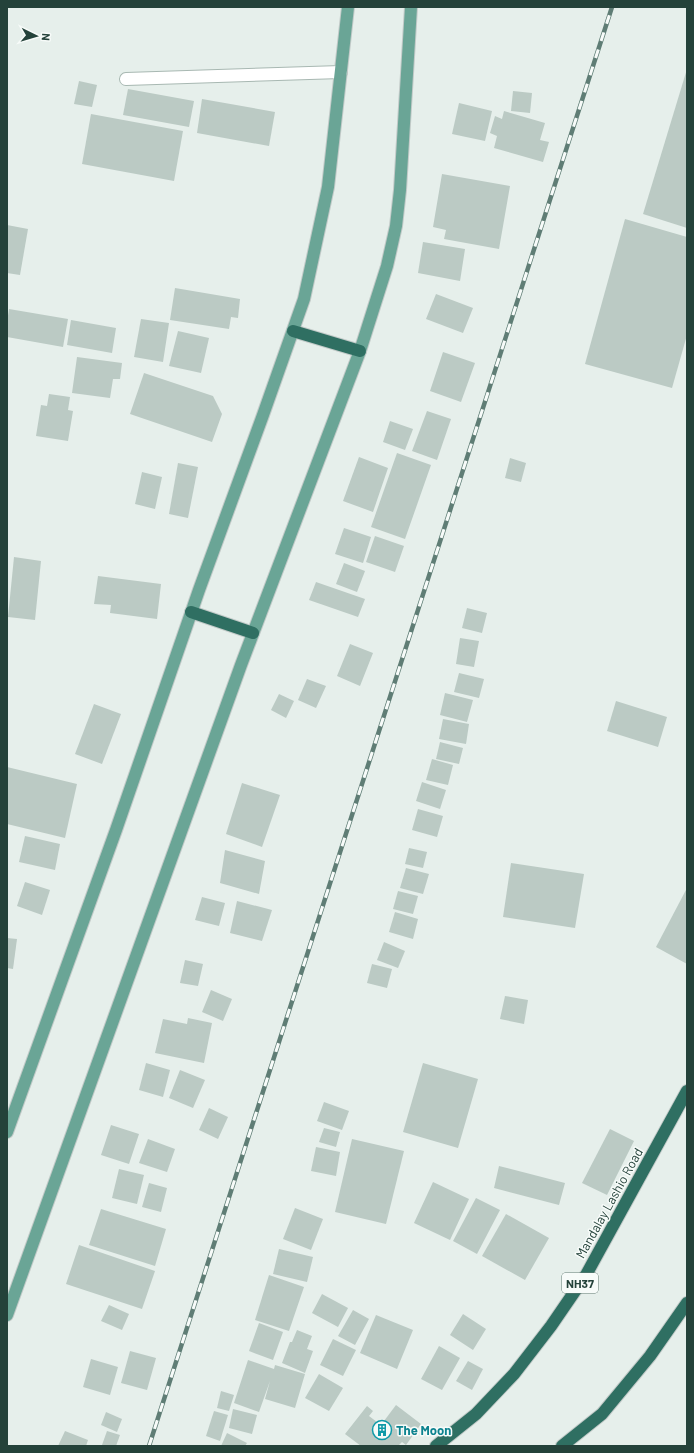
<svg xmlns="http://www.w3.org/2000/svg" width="694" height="1453" viewBox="0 0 694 1453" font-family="Barlow,sans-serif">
  <rect width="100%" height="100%" fill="#e6efeb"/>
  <g fill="#bbcac4">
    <path d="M687,69V228L643,214Z"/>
    <path d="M79,81L97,85L92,107L74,104Z"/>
    <path d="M128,89L194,101L189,127L123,115Z"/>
    <path d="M513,91L532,93L530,113L511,111Z"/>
    <path d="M202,99L275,112L269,146L197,133Z"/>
    <path d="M459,103L492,111L485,141L452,134Z"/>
    <path d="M504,111L545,123L540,140L549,142L543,162L494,148L497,136L490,133L495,116L502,119Z"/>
    <path d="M91,114L183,131L174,181L82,164Z"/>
    <path d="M442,174L510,186L499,249L444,239L446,230L433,227Z"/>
    <path d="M625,219L687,237V335L672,388L585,364Z"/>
    <path d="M7,225L28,229L20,275L7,273Z"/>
    <path d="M423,242L465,249L460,281L418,273Z"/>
    <path d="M175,288L240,299L238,318L231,317L229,329L170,320Z"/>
    <path d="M436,294L473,308L463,333L426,319Z"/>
    <path d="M9,309L68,319L63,347L7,337V322Z"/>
    <path d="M141,319L169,323L163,362L134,357Z"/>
    <path d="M71,320L116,328L112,353L67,345Z"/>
    <path d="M178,331L209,338L201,373L169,366Z"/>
    <path d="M443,352L475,363L461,402L430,391Z"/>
    <path d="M77,357L122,363L120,379H113L110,398L72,393Z"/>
    <path d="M144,373L213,396L222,414L212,442L130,414Z"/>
    <path d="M49,394L70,397L68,410L73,411L68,441L36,436L41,405L47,406Z"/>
    <path d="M427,411L451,419L437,460L412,451Z"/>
    <path d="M390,421L413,429L405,450L383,442Z"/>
    <path d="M397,453L431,465L405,539L371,527Z"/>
    <path d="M359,457L388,468L373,512L343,501Z"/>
    <path d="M510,458L526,463L521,482L505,478Z"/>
    <path d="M178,463L198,467L188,518L169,514Z"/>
    <path d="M142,472L162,477L155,509L135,504Z"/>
    <path d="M344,528L371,537L363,563L335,554Z"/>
    <path d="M375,536L404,546L395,572L366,562Z"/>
    <path d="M14,557L41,561L35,620L8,617Z"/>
    <path d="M344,563L365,571L357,592L336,584Z"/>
    <path d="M98,576L161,584L157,619L110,613L111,605L94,604Z"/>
    <path d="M316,582L365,599L358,617L309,600Z"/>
    <path d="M467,608L487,613L482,633L462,628Z"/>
    <path d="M460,638L479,641L474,667L456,664Z"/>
    <path d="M350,644L373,653L360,686L337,676Z"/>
    <path d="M459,673L484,679L479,698L454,692Z"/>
    <path d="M307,679L326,686L316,708L298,700Z"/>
    <path d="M445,693L473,700L467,722L440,715Z"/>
    <path d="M279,694L294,701L286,718L271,710Z"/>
    <path d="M616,701L667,717L658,747L607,731Z"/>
    <path d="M94,704L121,714L102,764L75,754Z"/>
    <path d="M443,719L469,724L466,744L439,739Z"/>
    <path d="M440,742L463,748L459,764L436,759Z"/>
    <path d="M432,759L453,765L448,785L426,780Z"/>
    <path d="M7,767L77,784L65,838L7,824Z"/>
    <path d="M422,782L446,790L440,809L416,801Z"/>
    <path d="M242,783L280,795L262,847L226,834Z"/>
    <path d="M418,809L443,816L437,837L412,830Z"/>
    <path d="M25,836L60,844L55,870L19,862Z"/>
    <path d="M409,848L427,852L423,868L405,864Z"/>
    <path d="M225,850L265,861L259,894L220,883Z"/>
    <path d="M511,863L584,874L575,928L503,917Z"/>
    <path d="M406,868L429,874L423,894L400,888Z"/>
    <path d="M25,882L50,890L42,915L17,906Z"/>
    <path d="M687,888V964L656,947Z"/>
    <path d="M398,891L418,896L413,914L393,909Z"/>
    <path d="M202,897L225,903L219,926L195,920Z"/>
    <path d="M237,901L272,910L262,941L230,933Z"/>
    <path d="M395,912L418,919L413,939L389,932Z"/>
    <path d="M7,938L17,939L13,969L7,968Z"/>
    <path d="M384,942L405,951L398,968L377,960Z"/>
    <path d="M185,960L203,964L198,986L180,983Z"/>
    <path d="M372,964L392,969L387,988L367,983Z"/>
    <path d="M211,990L232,999L223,1021L202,1012Z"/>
    <path d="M505,996L528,1000L524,1024L500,1019Z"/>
    <path d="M188,1018L212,1023L204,1063L155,1053L163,1019L187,1024Z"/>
    <path d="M146,1063L170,1070L163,1097L139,1090Z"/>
    <path d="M423,1063L478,1079L458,1148L403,1132Z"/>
    <path d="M180,1070L205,1080L193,1108L169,1098Z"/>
    <path d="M324,1102L349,1111L342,1130L317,1121Z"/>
    <path d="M209,1108L228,1117L218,1139L199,1130Z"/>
    <path d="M111,1125L139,1134L129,1164L101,1155Z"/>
    <path d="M324,1128L340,1132L336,1147L319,1142Z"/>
    <path d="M610,1129L634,1141L607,1195L582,1183Z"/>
    <path d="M148,1139L175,1149L167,1172L139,1163Z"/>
    <path d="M352,1139L404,1151L386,1224L335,1212Z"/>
    <path d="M316,1147L340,1152L336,1176L311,1171Z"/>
    <path d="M499,1166L565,1183L559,1205L494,1188Z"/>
    <path d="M119,1169L144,1175L137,1204L112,1198Z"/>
    <path d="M433,1182L469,1199L450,1240L414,1223Z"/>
    <path d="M149,1183L167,1188L161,1212L142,1207Z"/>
    <path d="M476,1198L500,1210L477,1254L453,1241Z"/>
    <path d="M295,1208L323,1219L311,1250L283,1239Z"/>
    <path d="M101,1209L166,1229L155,1266L89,1245Z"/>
    <path d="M506,1214L549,1238L525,1280L482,1256Z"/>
    <path d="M79,1245L155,1271L142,1309L66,1284Z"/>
    <path d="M279,1249L313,1257L307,1282L273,1274Z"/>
    <path d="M269,1275L304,1287L289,1331L255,1320Z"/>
    <path d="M322,1294L348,1308L338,1327L312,1313Z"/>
    <path d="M109,1305L129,1314L122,1330L101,1321Z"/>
    <path d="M353,1310L369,1319L355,1345L338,1336Z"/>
    <path d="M463,1314L486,1329L473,1350L450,1335Z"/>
    <path d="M376,1315L413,1330L397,1369L360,1353Z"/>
    <path d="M259,1323L283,1332L273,1360L249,1351Z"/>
    <path d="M297,1330L312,1336L307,1349L313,1351L305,1373L282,1363L290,1342H292Z"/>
    <path d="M333,1339L356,1350L343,1376L320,1365Z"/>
    <path d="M439,1346L460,1358L442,1390L421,1379Z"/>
    <path d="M130,1351L156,1358L147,1390L121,1383Z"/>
    <path d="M91,1359L118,1367L110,1395L83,1387Z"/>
    <path d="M248,1360L274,1369L275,1365L305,1374L295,1408L265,1399L270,1381L259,1412L234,1403Z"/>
    <path d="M468,1361L483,1369L472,1390L456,1381Z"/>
    <path d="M319,1374L343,1388L329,1411L305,1398Z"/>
    <path d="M221,1391L234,1395L229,1411L217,1408Z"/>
    <path d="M396,1405L421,1424L406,1445L402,1442L398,1446H361L345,1434L367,1406L373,1411L369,1416L381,1425Z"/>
    <path d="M233,1409L257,1415L252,1434L229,1428Z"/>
    <path d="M214,1411L228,1415L220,1441L206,1436Z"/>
    <path d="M106,1412L122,1419L117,1432L101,1425Z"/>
    <path d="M65,1431L88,1440L86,1446H58Z"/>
    <path d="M107,1431L120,1435L116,1446L102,1445Z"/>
    <path d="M227,1433L247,1443L245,1446H221Z"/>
  </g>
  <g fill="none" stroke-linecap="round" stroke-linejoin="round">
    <defs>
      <path id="street" d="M126,79L341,72"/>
      <g id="primary">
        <path d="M7,1132L116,830L199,590L263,415L304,299L328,187L348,7"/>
        <path d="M7,1315L241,665L360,351L387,266L396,226L400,190L411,7"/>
      </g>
      <g id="highway">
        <path d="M293,331L360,351"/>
        <path d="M191,612L253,633"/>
        <path d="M436,1446L476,1414L514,1374L551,1326L586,1275L687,1091"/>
        <path d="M562,1446L602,1414L650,1356L687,1303"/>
      </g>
    </defs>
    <use href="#street" stroke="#a8b8b2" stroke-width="14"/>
    <use href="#primary" stroke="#c2cac8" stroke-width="14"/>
    <use href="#highway" stroke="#c2cac8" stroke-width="14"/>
    <use href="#street" stroke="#fff" stroke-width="12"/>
    <use href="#primary" stroke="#6aa596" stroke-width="12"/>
    <use href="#highway" stroke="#2f6f62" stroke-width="12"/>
    <defs>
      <path id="rail" d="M149,1446L612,7"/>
    </defs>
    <use href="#rail" stroke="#5f7d75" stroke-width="4.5"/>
    <use href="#rail" stroke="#f7fbf9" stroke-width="3" stroke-dasharray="9" stroke-linecap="butt"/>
  </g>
  <defs>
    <symbol id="building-ring" viewBox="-11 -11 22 22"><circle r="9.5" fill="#f7fbf9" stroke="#0f9aa8" stroke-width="1.5"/><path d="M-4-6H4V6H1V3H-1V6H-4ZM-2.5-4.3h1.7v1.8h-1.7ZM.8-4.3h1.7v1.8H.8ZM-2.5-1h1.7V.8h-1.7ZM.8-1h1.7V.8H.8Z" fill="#0f9aa8"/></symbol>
  </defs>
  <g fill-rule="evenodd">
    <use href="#building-ring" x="371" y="1419" width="22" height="22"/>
  </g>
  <g text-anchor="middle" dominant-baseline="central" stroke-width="3" stroke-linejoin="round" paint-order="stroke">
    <rect fill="#f7fbf9" stroke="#637a73" stroke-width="1" x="562" y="1273" width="36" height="20" rx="3"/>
    <g font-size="12" font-weight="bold" fill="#24423a">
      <text x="580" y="1283">NH37</text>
    </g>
    <g font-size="13" fill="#24423a" stroke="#f7fbf9">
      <text transform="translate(609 1203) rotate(-61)">Mandalay Lashio Road</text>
    </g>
    <g font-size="13" font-weight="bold" fill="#0d838f" stroke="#f7fbf9" text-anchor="start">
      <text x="396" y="1430">The Moon</text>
    </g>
  </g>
  <rect width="694" height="1453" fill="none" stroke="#24423a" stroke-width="16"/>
  <g transform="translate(36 36) rotate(95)" stroke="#f7fbf9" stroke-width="3" paint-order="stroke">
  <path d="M0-3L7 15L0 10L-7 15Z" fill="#24423a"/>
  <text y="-6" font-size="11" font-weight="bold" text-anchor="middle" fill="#24423a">N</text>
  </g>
</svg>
